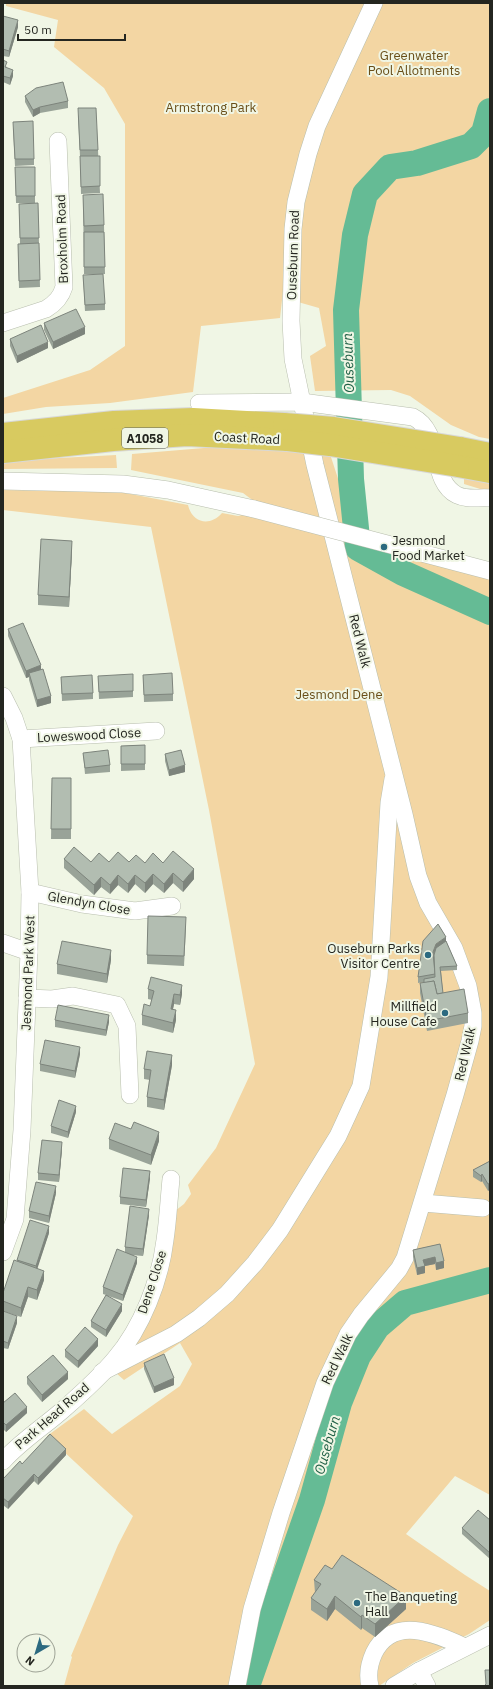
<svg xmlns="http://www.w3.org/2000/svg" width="493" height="1689" viewBox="0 0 493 1689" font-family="'IBM Plex Sans',sans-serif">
  <rect width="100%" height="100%" fill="#f0f6e5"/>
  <g fill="#f3d6a3">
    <path d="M6,3H369L327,94L284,282L280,318L201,326L193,392L110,403L46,407L3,414V398L90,370L125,346V124L104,88L54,47L58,20L6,6Z"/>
    <path d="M383,3H490V439L479,437L451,425L410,396L391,390L315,391L310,356L326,346L319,308L298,302L301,208L311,159Z"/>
    <path d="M228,446L330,454L359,543L490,578V1495L455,1476L406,1534L465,1575L490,1591V1620L469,1634L413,1663L379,1686H64L72,1657L71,1656L118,1545L133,1516L47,1436L84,1409L112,1434L180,1386L192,1364L180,1343L124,1380L116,1373L175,1211L184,1204L191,1194L188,1185L216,1148L255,1064L209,810L151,527L3,510V490L120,492L188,505C192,523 210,527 222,513L238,516L246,514L255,502L243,493L131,470L132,454Z"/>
    <path d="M116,455L117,468L3,469V461Z"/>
    <path d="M464,476L490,482V492L464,484Z"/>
  </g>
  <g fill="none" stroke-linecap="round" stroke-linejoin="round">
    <g stroke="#65bb95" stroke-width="26">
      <path d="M490,111L484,133L471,146L417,163L390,167L365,194L355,235L346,310L351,479L358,548L403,573L490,612"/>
      <path d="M247,1686L312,1500L339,1403L358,1356L377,1327L405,1303L490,1280"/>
    </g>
    <defs>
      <g id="minor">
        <path d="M3,323L46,309C56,303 61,297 64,287L58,141"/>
        <path d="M199,403L302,402L413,417C443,432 429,481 457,495C467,500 479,497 490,498"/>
        <path d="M3,481L123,484L168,490L254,509"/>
        <path d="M3,696L14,718L21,739L30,892L29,952L22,1130L15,1219L3,1252"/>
        <path d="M21,739L156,731"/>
        <path d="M30,892L82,904L135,911L172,906"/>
        <path d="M3,943L29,952"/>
        <path d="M27,998L52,999L73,996L117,1005L127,1026L130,1095"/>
        <path d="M423,1203L483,1208"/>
        <path d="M102,1372L176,1334L199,1318L227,1294L255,1263L280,1230L338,1136L361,1086L379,977L389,803L393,779"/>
        <path d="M3,1461C22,1440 45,1426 65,1408C82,1393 101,1376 115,1359C142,1327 160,1281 165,1240C168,1220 169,1199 171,1179"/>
        <path d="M419,1671L427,1686"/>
        <path d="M237,1686L252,1609L281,1513L325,1383L348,1334L361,1315L399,1269L405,1258L455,1095L470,1041L473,1026V1013L468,986L454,948L428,903L418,876L404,814L315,465L293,359L291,321L293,229L296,202L308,154L317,126L374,3"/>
        <path d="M370,1686C367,1674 369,1664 374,1653C393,1614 436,1634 465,1647"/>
        <path d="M394,1686L419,1671L490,1635"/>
      </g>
      <g id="highway">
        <path d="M3,434L114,422L193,419L284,424"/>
        <path d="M460,448L490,454"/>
        <path d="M3,452L113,440L187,435L288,440"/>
        <path d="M458,466L490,472"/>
      </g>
    </defs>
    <use href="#minor" stroke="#b8beae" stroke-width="18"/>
    <use href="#highway" stroke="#d8d8d7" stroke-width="24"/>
    <use href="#minor" stroke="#fff" stroke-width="17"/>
    <use href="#highway" stroke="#d8ca60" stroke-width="22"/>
    <defs>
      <path id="minor-bridge" d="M254,509L490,571"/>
      <g id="highway-bridge">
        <path d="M284,424L334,428L460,448"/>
        <path d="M288,440L330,445L458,466"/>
      </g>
    </defs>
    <use href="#minor-bridge" stroke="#b8beae" stroke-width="18" stroke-linecap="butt"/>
    <use href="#highway-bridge" stroke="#d8d8d7" stroke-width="24" stroke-linecap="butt"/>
    <use href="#minor-bridge" stroke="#fff" stroke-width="17"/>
    <use href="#highway-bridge" stroke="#d8ca60" stroke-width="22"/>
  </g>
  <g fill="#99a398">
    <path d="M3,16L18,27L9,57L3,56Z"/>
    <path d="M3,60L7,68L13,76L10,85L3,82Z"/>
    <path d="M25,96L68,101V108L40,113L33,117L25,102Z"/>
    <path d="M78,115L98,150L100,193L81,194L80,157Z"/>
    <path d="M13,128L34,159V165L15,166Z"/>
    <path d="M15,167H35V203H16Z"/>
    <path d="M83,195L104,225L105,274H84Z"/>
    <path d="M38,203L40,287L19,288L18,244H20L19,204Z"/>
    <path d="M83,275L105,304V310L85,311Z"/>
    <path d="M3,285L4,292V299H3Z"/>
    <path d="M44,323L85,334L53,349L44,330Z"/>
    <path d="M10,339L48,348L17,363L10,346Z"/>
    <path d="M72,551L69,607L38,605V595Z"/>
    <path d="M8,629L41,670L51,703L37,707L29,680V677L26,678L8,636Z"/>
    <path d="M143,675L173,694V701L144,702Z"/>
    <path d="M98,676L133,691V697L99,699Z"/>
    <path d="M61,677L93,693V699L62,701Z"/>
    <path d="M145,745V770L121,771V746Z"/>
    <path d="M83,753L110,765V772L85,774Z"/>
    <path d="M165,754L185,772L169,776L165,761Z"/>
    <path d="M52,778H71V839H51Z"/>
    <path d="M64,859L91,862L163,863L194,879L183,892L173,883L164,893L153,884L145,893L135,884L128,893L118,885L110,894L101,887L94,895L64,868Z"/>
    <path d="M186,927L184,966L147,964V955Z"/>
    <path d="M446,941L457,966V970L441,971L443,993L468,1013V1023L427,1031L420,993V983H424V982L418,983V977Z"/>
    <path d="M111,960L107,983L57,974V964Z"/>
    <path d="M148,989L182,994L180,1005L174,1004L173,1009L176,1020L173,1033L142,1025V1015L150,1006L152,1000L148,999Z"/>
    <path d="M55,1020L109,1022L106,1036L55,1027Z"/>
    <path d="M80,1054L75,1078L40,1071V1064Z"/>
    <path d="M172,1065L164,1110L147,1107V1097L150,1080L144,1079V1069Z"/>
    <path d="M76,1112L68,1138L51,1133V1126Z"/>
    <path d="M109,1139L159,1141L151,1165L109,1149Z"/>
    <path d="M62,1149L59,1182L38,1180V1173Z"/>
    <path d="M490,1161V1189L488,1191L482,1181L481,1182L473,1177V1170Z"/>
    <path d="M150,1178L146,1207L120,1204V1197Z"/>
    <path d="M56,1193L49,1223L29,1218V1211Z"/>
    <path d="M149,1215L143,1256L132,1255L137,1263L123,1301L108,1296L122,1311L106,1337L91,1327V1321L106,1295L103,1294V1287L125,1252V1247Z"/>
    <path d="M49,1233L37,1268L44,1280L37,1300L28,1297L21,1317L3,1311V1301L17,1260Z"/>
    <path d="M440,1244L444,1268L436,1270L435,1264L425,1266V1273L417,1275L413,1257V1250Z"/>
    <path d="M3,1311L17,1323L8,1349L3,1348Z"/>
    <path d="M98,1346L78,1368L65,1357V1350Z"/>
    <path d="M144,1363L174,1385L154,1393L144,1369Z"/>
    <path d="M27,1377L68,1379L42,1402L27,1384Z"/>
    <path d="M3,1403L27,1413L6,1432L3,1429Z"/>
    <path d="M66,1455L38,1485L34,1481L8,1509L3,1505V1479L22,1464Z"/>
    <path d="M490,1520V1559L462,1534V1528Z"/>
    <path d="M332,1569L406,1609L375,1637L362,1628L361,1630L335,1609L327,1621L311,1610V1598L315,1593L314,1580Z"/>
  </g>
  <g fill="#7d847c">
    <path d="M18,20V27L9,57V51Z"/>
    <path d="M13,70V76L10,85V78Z"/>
    <path d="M40,107V113L33,117V110Z"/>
    <path d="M85,327V334L53,349V342Z"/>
    <path d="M48,342V348L17,363V356Z"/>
    <path d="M72,541V551L69,607V597Z"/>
    <path d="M41,665V672L29,673V677L26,678V671Z"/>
    <path d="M51,696V703L37,707V700Z"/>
    <path d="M185,765V772L169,776V770Z"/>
    <path d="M194,869V879L183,892V882Z"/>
    <path d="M173,873V883L164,893V884Z"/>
    <path d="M153,874V884L145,893V883Z"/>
    <path d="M118,875V885L110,894V885Z"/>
    <path d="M135,875V884L128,893V884Z"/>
    <path d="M101,877V887L94,895V885Z"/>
    <path d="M446,937V944L434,958L433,952L436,944Z"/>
    <path d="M111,950V960L107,983V974Z"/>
    <path d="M182,985V994L180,1005V995Z"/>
    <path d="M174,994V1004L171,1019V1009Z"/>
    <path d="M176,1010V1020L173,1033V1023Z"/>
    <path d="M109,1015V1022L106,1036V1030Z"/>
    <path d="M80,1047V1054L75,1078V1071Z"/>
    <path d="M172,1055V1065L164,1110V1100Z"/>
    <path d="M76,1106V1112L68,1138V1132Z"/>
    <path d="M159,1132V1141L151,1165V1155Z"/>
    <path d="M62,1142V1149L59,1182V1175Z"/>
    <path d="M150,1171V1178L146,1207V1200Z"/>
    <path d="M482,1174V1181L481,1182V1176Z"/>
    <path d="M490,1183V1189L488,1191V1184Z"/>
    <path d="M56,1186V1193L49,1223V1216Z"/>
    <path d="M149,1209V1215L143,1256V1249Z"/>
    <path d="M49,1226V1233L36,1273V1266Z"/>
    <path d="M137,1257V1263L123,1301V1295Z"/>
    <path d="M435,1257V1264L425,1266V1273L417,1275V1268L423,1260Z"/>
    <path d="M444,1261V1268L436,1270V1263Z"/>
    <path d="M44,1271V1280L37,1300V1290Z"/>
    <path d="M28,1287V1297L21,1317V1308Z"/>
    <path d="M122,1304V1311L106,1337V1330Z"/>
    <path d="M17,1316V1323L8,1349V1343Z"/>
    <path d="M98,1339V1346L78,1368V1361Z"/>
    <path d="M68,1372V1379L42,1402V1395Z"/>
    <path d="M174,1378V1385L154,1393V1387Z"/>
    <path d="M27,1407V1413L6,1432V1425Z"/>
    <path d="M66,1449V1455L38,1485V1478Z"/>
    <path d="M34,1474V1481L8,1509V1502Z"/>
    <path d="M335,1596V1609L327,1621V1609Z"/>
    <path d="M406,1596V1609L375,1637V1624Z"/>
    <path d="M362,1615V1628L361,1630V1617Z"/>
  </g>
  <g fill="#b2bdb1" stroke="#7d847c">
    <path d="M3,16L18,20L9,51L3,49Z"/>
    <path d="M3,60L7,62L5,67L13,70L10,78L3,76Z"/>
    <path d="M63,82L68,101L40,107L33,110L25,96L36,88Z"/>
    <path d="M78,108H96L98,150H80Z"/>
    <path d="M33,121L34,159H15L13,122Z"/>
    <path d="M80,156H100V186L81,187Z"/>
    <path d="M15,167H35V196H16Z"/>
    <path d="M103,194L104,225L84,226L83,195Z"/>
    <path d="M38,203L39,238H20L19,204Z"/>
    <path d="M84,232H104L105,267H84Z"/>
    <path d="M39,243L40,280L19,281L18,244Z"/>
    <path d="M103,274L105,304L85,305L83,275Z"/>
    <path d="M76,309L85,327L53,342L44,323Z"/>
    <path d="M41,325L48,342L17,356L10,339Z"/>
    <path d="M41,539L72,541L69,597L38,595Z"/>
    <path d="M23,623L41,665L26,671L8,629Z"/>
    <path d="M43,669L51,696L37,700L29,673Z"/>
    <path d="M172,673L173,694L144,695L143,675Z"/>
    <path d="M133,674V691L99,692L98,676Z"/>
    <path d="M92,675L93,693L62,694L61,677Z"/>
    <path d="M145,745V764H121V746Z"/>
    <path d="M108,750L110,765L85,768L83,753Z"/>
    <path d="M181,750L185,765L169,770L165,754Z"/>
    <path d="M52,778H71V829H51Z"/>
    <path d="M74,847L91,862L99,853L109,862L118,852L129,862L136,855L145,863L153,853L163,863L173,851L194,869L183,882L173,873L164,884L153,874L145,883L135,875L128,884L118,875L110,885L101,877L94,885L64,859Z"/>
    <path d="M148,916L186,917L184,956L147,955Z"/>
    <path d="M438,924L446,937L436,944L433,952L435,974L418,977L423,941Z"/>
    <path d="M62,941L111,950L107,974L57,964Z"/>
    <path d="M446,941L457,966L440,967L443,993L437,994L434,981L424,983V979L435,977L434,955L436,948Z"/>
    <path d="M151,977L182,985L180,995L174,994L171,1009L176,1010L173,1023L142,1015L144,1004L150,1006L154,991L148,989Z"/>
    <path d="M434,981L437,994L464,989L468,1013L427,1021L420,983Z"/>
    <path d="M58,1005L109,1015L106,1030L55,1020Z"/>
    <path d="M45,1040L80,1047L75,1071L40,1064Z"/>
    <path d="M147,1051L172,1055L164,1100L147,1097L151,1070L144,1069Z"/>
    <path d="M59,1100L76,1106L68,1132L51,1126Z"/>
    <path d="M134,1122L159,1132L151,1155L109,1139L115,1123L131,1129Z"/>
    <path d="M42,1140L62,1142L59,1175L38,1173Z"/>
    <path d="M490,1161V1183L488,1184L482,1174L481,1176L473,1170Z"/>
    <path d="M123,1168L150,1171L146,1200L120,1197Z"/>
    <path d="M36,1182L56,1186L49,1216L29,1211Z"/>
    <path d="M130,1206L149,1209L143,1249L125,1247Z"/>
    <path d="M30,1220L49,1226L36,1266L17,1260Z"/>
    <path d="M440,1244L444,1261L436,1263L435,1257L423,1260L425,1266L417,1268L413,1250Z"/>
    <path d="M117,1249L137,1257L123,1295L103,1287Z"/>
    <path d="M14,1260L44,1271L37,1290L28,1287L21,1308L3,1301V1293Z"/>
    <path d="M106,1295L122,1304L106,1330L91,1321Z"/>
    <path d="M3,1311L17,1316L8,1343L3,1341Z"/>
    <path d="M85,1327L98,1339L78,1361L65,1350Z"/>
    <path d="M164,1354L174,1378L154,1387L144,1363Z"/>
    <path d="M53,1355L68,1372L42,1395L27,1377Z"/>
    <path d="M15,1393L27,1407L6,1425L3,1422V1403Z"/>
    <path d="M50,1434L66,1449L38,1478L34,1474L8,1502L3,1498V1479L20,1461L22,1464Z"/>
    <path d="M478,1510L490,1520V1553L462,1528Z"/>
    <path d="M342,1555L406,1596L375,1624L362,1615L361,1617L335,1596L327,1609L311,1598L321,1584L314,1580L325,1565L332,1569Z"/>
    <path d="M485,1670H490V1686H484L486,1684Z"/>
  </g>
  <g fill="#2c6a80" stroke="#f0f6e5" stroke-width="1.5">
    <circle cx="384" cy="547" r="4"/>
    <circle cx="428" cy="955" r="4"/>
    <circle cx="445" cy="1013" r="4"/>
    <circle cx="357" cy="1603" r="4"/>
  </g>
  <g text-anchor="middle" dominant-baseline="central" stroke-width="4" stroke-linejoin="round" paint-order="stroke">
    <rect fill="#f0f6e5" stroke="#61645b" stroke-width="1" x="122" y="428" width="46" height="20" rx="3"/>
    <g font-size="12" font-weight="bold" fill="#242620">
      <text x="145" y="438">A1058</text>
    </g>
    <g font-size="13" fill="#694e18" stroke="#f0f6e5">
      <text x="414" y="55">Greenwater<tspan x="414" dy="15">Pool Allotments</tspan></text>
      <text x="211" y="107">Armstrong Park</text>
      <text x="339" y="694">Jesmond Dene</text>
    </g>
    <g font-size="13" fill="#242620" stroke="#f0f6e5">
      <text transform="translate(62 239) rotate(-92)">Broxholm Road</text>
      <text transform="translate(293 255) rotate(-88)">Ouseburn Road</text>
      <text transform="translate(247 438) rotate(3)">Coast Road</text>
      <text transform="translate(360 641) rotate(76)">Red Walk</text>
      <text transform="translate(89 735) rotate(-3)">Loweswood Close</text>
      <text transform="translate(89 903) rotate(10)">Glendyn Close</text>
      <text transform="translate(28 973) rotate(-88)">Jesmond Park West</text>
      <text transform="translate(465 1054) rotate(-77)">Red Walk</text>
      <text transform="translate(152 1282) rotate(-72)">Dene Close</text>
      <text transform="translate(337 1359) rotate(-64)">Red Walk</text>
      <text transform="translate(52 1416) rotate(-41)">Park Head Road</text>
    </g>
    <g font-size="13" fill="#242620" stroke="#f0f6e5" text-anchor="start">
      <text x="392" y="540">Jesmond<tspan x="392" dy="15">Food Market</tspan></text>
      <text x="420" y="948" text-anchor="end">Ouseburn Parks<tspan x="420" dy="15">Visitor Centre</tspan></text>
      <text x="437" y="1006" text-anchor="end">Millfield<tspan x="437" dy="15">House Cafe</tspan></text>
      <text x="365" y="1596">The Banqueting<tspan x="365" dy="15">Hall</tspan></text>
    </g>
    <g font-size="14" font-style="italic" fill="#216147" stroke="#f0f6e5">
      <text transform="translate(348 363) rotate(-92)">Ouseburn</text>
      <text transform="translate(327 1445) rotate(-74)">Ouseburn</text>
    </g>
  </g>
  <rect width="493" height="1689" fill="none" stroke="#242620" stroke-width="8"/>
  <g transform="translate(36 1653) rotate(218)"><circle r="19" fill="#f0f6e5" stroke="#9ea396"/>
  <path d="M0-3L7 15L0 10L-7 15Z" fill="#2c6a80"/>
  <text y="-6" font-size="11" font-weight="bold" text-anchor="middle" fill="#242620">N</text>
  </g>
  <path d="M18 34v6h107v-6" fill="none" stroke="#242620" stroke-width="2"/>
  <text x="24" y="34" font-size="12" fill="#242620" stroke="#f0f6e5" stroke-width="3" paint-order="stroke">50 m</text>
</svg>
